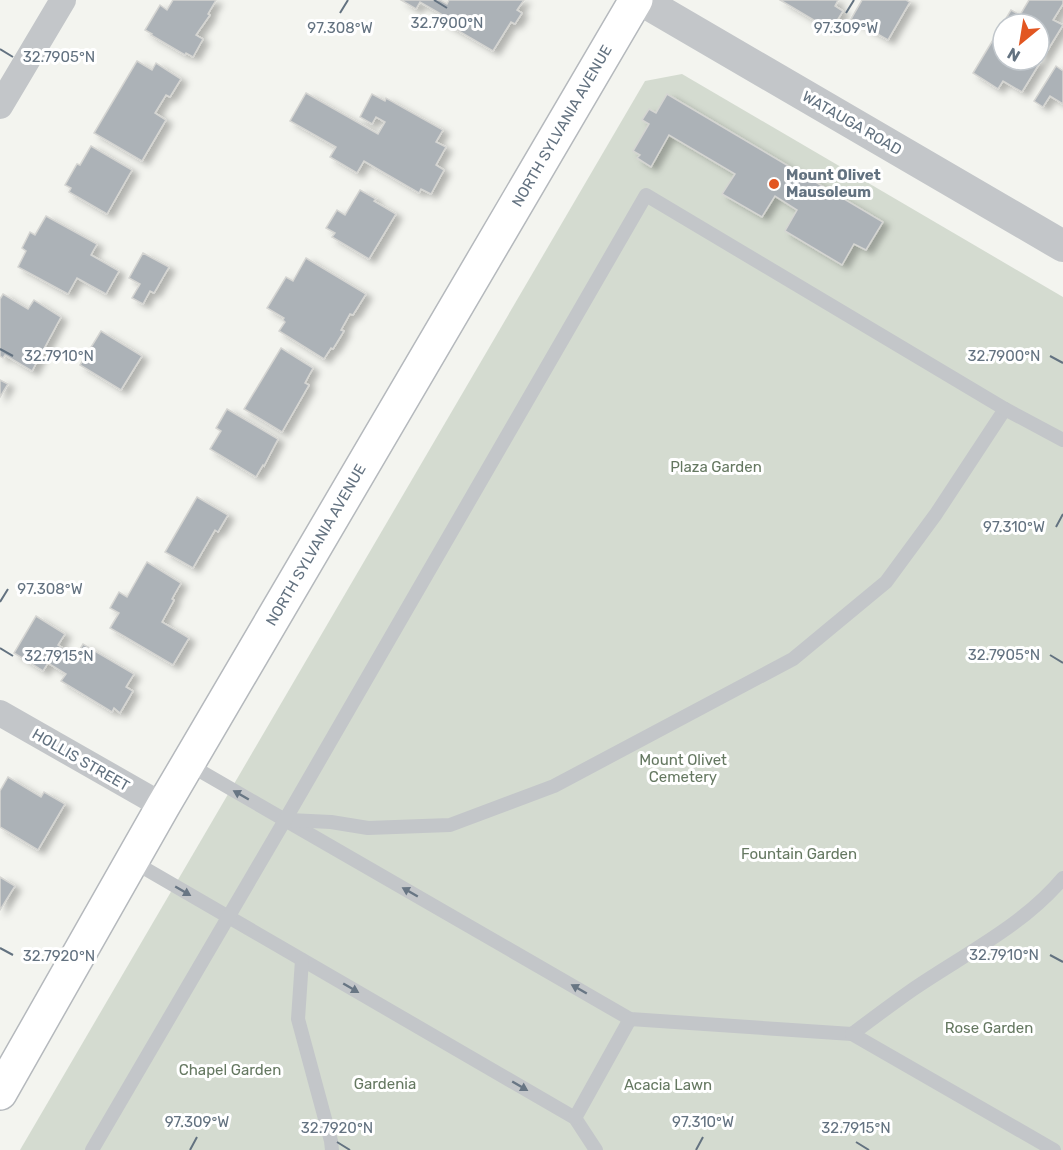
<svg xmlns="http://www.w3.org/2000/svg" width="1063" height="1150" viewBox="0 0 1063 1150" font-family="Rubik,sans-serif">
  <defs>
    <filter id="shadow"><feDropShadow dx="6" dy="4" stdDeviation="3" flood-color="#0004"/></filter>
  </defs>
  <rect width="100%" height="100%" fill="#f3f4ef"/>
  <path fill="#d4dbd0" d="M682,74L1063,297V1150H20L645,81Z"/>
  <g fill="#acb2b7" stroke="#d5d5d2" stroke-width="1.5" fill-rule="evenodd" filter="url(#shadow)">
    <path d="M173,0H216L208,14L210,15L196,35L203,39L193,57L186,53L185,55L151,35L152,34L145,30L160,5L167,10Z"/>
    <path d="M401,0H440L447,4L449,0H524L517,10L522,13L515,24L511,22L493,51L438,19L441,14L420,2L416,9Z"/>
    <path d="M780,0H838L835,6L843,11L832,29L823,23L822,25Z"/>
    <path d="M862,0H906L910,2L888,40L851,19Z"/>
    <path d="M1029,0H1063V4L1053,20L1063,25L1022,92L1003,81L998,89L973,73L1011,10L1020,15ZM1003,24H1039V60H1003Z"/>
    <path d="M137,61L152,70L156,63L181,79L170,97L166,95L155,113L166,120L142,161L94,133Z"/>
    <path d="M1056,66L1063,71V104L1050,96L1043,107L1034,101Z"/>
    <path d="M306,93L378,134L385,122L376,117L372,124L360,117L372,94L385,101L386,98L443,130L436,142L446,147L436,165L444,170L431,194L421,189L419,193L364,161L357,173L330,157L336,147L290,121Z"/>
    <path d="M667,94L883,222L866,250L854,244L842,265L785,231L797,210L775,196L762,217L722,194L735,174L669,135L651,167L637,158L640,155L633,151L649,124L642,120L649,109L656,113Z"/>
    <path d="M91,146L132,170L107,214L69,192L71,188L65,185L77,164L80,165Z"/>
    <path d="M360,190L376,199L374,201L396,214L369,259L332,237L335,233L326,228L337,210L345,215Z"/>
    <path d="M46,216L97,244L91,255L119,271L106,294L77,278L68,294L18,267L26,251L22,248L30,232L35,235Z"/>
    <path d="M143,253L169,267L154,293L150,291L143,304L132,298L140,284L129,278Z"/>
    <path d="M306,258L366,294L353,315L350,314L341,330L344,331L333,349L331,348L324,359L279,331L285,322L283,320L284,318L267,308L286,277L293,281Z"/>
    <path d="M3,294L28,309L34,300L61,317L32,371L5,355L3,358L0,356V299Z"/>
    <path d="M101,331L142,356L121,390L80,365Z"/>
    <path d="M281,348L313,368L305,383L309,385L282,432L244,409Z"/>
    <path d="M0,380L8,384L0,397Z"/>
    <path d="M227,409L278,439L264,466L263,465L256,477L210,449L221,431L216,428Z"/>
    <path d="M197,497L228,515L218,532L215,530L193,568L165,552Z"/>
    <path d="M147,562L181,583L172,599L174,600L162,622L189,638L173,665L110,628L119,613L110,608L119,592L127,597Z"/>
    <path d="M36,616L65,634L58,645L76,656L83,644L134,674L126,687L133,691L120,713L114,708L112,712L61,681L66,674L48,663L43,671L14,653Z"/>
    <path d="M8,777L41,797L44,792L65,804L38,850L0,827V791Z"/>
    <path d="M0,877L15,886L0,910Z"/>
  </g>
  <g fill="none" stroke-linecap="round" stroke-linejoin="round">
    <defs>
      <path id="secondary" d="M0,1093L163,806L636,0"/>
    </defs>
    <use href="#secondary" stroke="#b5b9bd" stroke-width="36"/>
    <g stroke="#c3c6c9" stroke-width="14">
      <path d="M188,764L630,1019L852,1034C872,1019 892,1004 912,990C963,955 1023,926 1063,878"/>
      <path d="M289,820L331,822L368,828L450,825L554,786L793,659L886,582L936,514L1005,409"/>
      <path d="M132,861L575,1118L596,1150"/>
      <path d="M302,960L298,1019L331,1141L332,1150"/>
      <path d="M852,1034L1054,1150"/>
      <path d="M575,1118L630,1019"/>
      <path d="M92,1150L285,820L646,195L1005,409L1063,440"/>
    </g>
    <g stroke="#c3c6c9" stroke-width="26">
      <path d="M0,106L63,0"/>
      <path d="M0,713L163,806"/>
    </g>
    <path stroke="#c3c6c9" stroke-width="32" d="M641,0L1063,246"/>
    <use href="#secondary" stroke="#fff" stroke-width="33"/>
  </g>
  <defs><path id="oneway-solid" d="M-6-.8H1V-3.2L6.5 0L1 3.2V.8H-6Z" transform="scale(1.5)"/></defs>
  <g fill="#687684">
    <use href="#oneway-solid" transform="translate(241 795) rotate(-150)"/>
    <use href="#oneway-solid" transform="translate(183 891) rotate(30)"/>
    <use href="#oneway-solid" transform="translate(410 892) rotate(-150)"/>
    <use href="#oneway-solid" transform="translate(351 988) rotate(30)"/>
    <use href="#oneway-solid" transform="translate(579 989) rotate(-150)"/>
    <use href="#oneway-solid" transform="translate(520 1086) rotate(30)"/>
  </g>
  <path fill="none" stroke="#637280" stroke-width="2" d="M434,0L447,8M340,13L348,0M846,13L854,0M0,49L13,57M0,349L13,356M1050,356L1063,363M1056,527L1063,514M0,602L8,589M0,648L13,656M1050,655L1063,663M0,948L13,955M1050,955L1063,962M337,1142L350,1150M856,1142L869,1150M190,1150L197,1137M696,1150L703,1137"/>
  <circle fill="#e25621" stroke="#fff" stroke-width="2" cx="774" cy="184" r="6"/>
  <g text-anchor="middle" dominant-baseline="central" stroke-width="6" stroke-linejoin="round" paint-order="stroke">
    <g font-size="15" fill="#637280" stroke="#fff">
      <text transform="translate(852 123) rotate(30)">WATAUGA ROAD</text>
      <text transform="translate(562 126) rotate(-60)">NORTH SYLVANIA AVENUE</text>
      <text transform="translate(316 545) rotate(-60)">NORTH SYLVANIA AVENUE</text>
      <text transform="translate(81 760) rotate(30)">HOLLIS STREET</text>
    </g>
    <g font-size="15" font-weight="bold" fill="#637280" stroke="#fff" text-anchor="start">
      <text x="786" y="175">Mount Olivet<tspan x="786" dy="17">Mausoleum</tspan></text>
    </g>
    <g font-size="15" fill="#657861" stroke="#fff">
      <text x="716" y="467">Plaza Garden</text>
      <text x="683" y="760">Mount Olivet<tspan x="683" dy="17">Cemetery</tspan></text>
      <text x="799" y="854">Fountain Garden</text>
      <text x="989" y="1028">Rose Garden</text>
      <text x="230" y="1070">Chapel Garden</text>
      <text x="385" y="1084">Gardenia</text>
      <text x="668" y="1085">Acacia Lawn</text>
    </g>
  </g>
  <g font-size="15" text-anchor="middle" fill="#637280" stroke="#fff" stroke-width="6" stroke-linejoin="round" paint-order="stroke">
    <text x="447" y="28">32.7900°N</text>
    <text x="340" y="33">97.308°W</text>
    <text x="846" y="33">97.309°W</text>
    <text x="59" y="62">32.7905°N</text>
    <text x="1004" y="361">32.7900°N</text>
    <text x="59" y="361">32.7910°N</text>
    <text x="1014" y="532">97.310°W</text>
    <text x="50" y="594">97.308°W</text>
    <text x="1004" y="660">32.7905°N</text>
    <text x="59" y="661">32.7915°N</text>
    <text x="1004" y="960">32.7910°N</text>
    <text x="59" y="961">32.7920°N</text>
    <text x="197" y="1127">97.309°W</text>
    <text x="703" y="1127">97.310°W</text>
    <text x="337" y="1133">32.7920°N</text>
    <text x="856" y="1133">32.7915°N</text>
  </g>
  <g transform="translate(1021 42) rotate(210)"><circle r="28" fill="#ffffff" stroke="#c1c7cc" stroke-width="1.5"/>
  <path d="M0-4.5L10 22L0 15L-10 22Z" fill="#e25621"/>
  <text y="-9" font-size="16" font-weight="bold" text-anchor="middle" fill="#637280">N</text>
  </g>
</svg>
